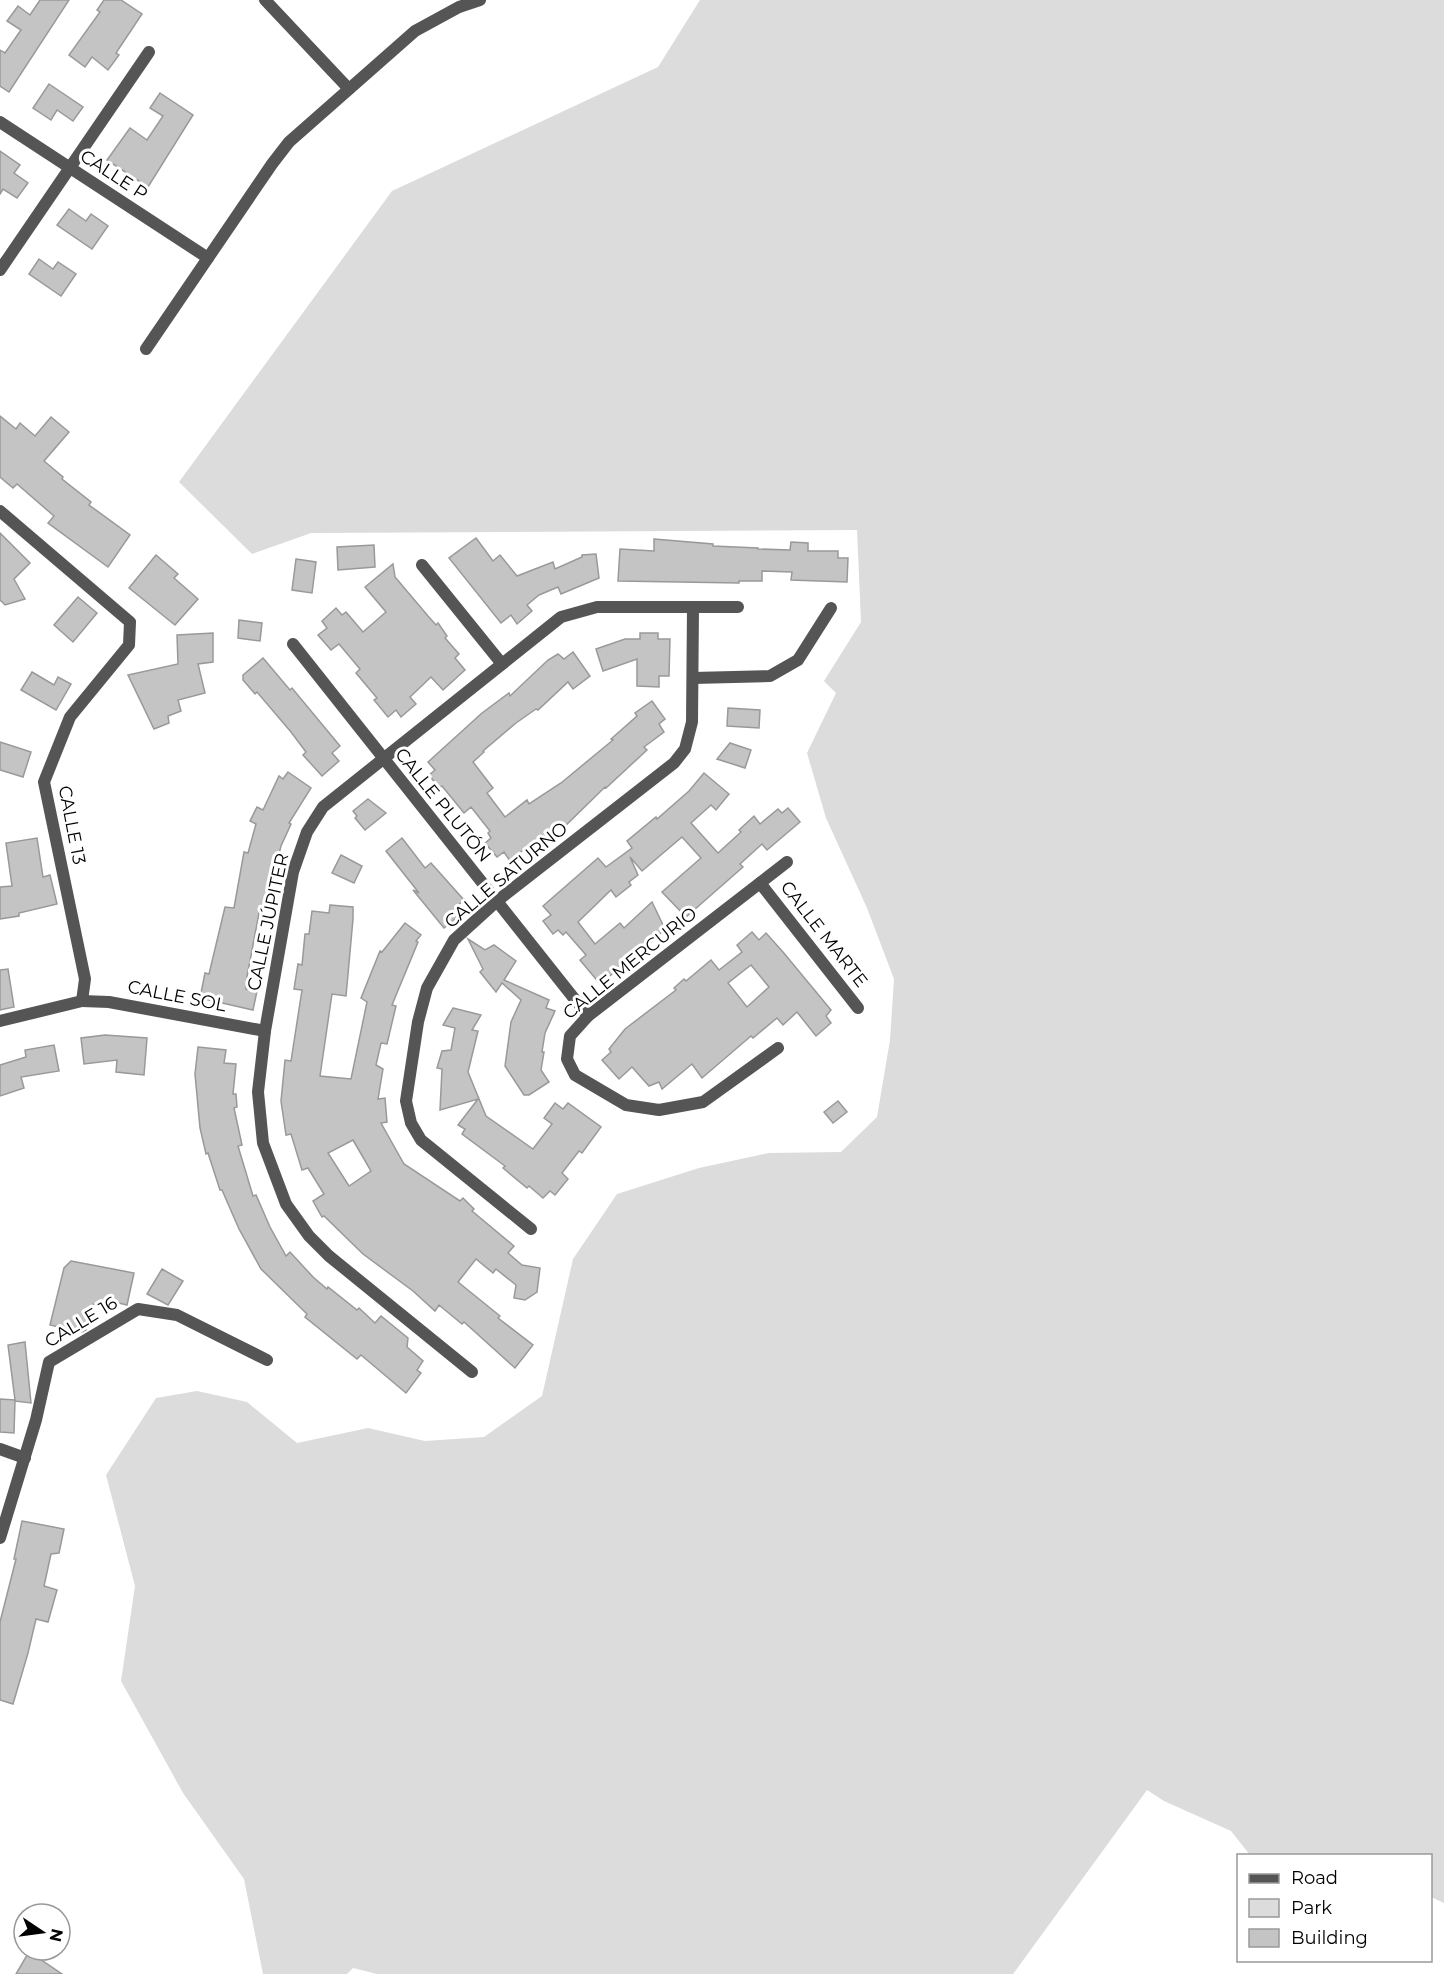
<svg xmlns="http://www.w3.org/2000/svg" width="1444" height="1974" viewBox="0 0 1444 1974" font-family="Montserrat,sans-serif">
  <rect width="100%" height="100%" fill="#fff"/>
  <path fill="#dcdcdc" d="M700,0H1444V1903L1431,1897L1430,1856L1250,1855L1231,1831L1164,1801L1147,1790L1013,1974H377L353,1968L347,1974H263L244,1879L183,1793L121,1681L135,1586L106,1475L156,1398L197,1391L247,1402L297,1443L368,1428L425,1441L484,1437L542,1396L573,1259L617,1194L699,1168L769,1153L841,1152L877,1117L890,1040L894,979L867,908L826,818L807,753L836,693L824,681L861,622L857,530L311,533L252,554L179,482L392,191L658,67Z"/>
  <g fill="#c4c4c4" stroke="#999" stroke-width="1.5" fill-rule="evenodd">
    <path d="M40,0H69L9,92L0,86V50L5,53L21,30L7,21L18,6L30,15Z"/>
    <path d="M104,0H121L142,14L116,53L119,55L108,70L92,57L85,67L69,55L100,12L97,10Z"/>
    <path d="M49,84L83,107L73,121L57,110L51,120L33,108Z"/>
    <path d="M160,93L193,115L148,187L107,160L130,128L147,140L163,116L150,108Z"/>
    <path d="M0,151L20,165L14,173L28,183L17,198L3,189L0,194Z"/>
    <path d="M69,209L86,221L91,214L108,226L92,249L57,225Z"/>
    <path d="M39,259L53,269L58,262L76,274L61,296L29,274Z"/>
    <path d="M0,416L16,429L20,423L35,436L51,417L69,432L44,461L63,477L62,479L91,502L89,505L130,535L108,567L48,523L54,516L17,484L13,488L0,477Z"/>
    <path d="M0,533L30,563L14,579L25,599L5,605L0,600Z"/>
    <path d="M476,538L493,561L500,555L517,576L553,562L555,569L582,557V555L596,554L599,578L561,594L558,587L539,595L527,605L532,611L517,624L511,615L501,623L449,558Z"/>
    <path d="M654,539L713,544V546L758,548V549L790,550L791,542L808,543V551H838V558H848L847,582L791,580L792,572L762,571V581H739V583L618,581L620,549L654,551Z"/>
    <path d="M374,545L375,567L338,570L337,547Z"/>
    <path d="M156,555L178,574L174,578L198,599L175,625L129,588Z"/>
    <path d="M296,559L316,562L312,593L292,590Z"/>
    <path d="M393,564L395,577L428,616L436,625L438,623L447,636L445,638L459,654L455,658L465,670L443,690L431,677L410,697L416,704L401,717L396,710L388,717L374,700L377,698L356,673L360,669L339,644L331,650L318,635L327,628L322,621L336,608L342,615L346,612L363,632L386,612L365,587Z"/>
    <path d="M78,597L97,613L73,642L54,625Z"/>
    <path d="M239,620L262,623L260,641L238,638Z"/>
    <path d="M213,633V662L198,664L205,693L178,700L181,711L168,716L169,723L154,729L128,675L178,664L177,635Z"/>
    <path d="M640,633H658V639H670L669,676H659V687L637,686V659L603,671L596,649L625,639H640Z"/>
    <path d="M573,652L590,676L573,689L568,682L538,710L536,709L516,723L483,751L484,752L473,762L493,788L487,793L505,817L527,800L529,804L561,783L613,740L611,739L637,716L635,713L652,701L665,719L659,724L664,732L644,747L647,750L606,788L605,787L562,829L559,825L528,850L527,847L510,861L504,852L497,857L485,843L491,838L488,833L490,831L471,807L464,813L442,786L439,788L429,775L435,770L428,762L482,713L509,693L510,696L548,660L558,654L564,659Z"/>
    <path d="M263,658L290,690L292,688L340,746L332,753L339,761L322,776L303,755L306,752L291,732L257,692L255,694L243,680V675Z"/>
    <path d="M32,672L54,685L58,677L71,684L56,710L21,690Z"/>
    <path d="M728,708L760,710L759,728L727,726Z"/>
    <path d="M0,742L31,752L23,777L0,770Z"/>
    <path d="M730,743L751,750L745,768L717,759Z"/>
    <path d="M288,772L311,788L289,823L291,824L281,846L265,908H260L246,982V989L257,991L253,1010L200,998L205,973L209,974L225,907L234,908L244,852L248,853L256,824L250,821L257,807L263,810L279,776L283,779Z"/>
    <path d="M704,773L729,794L716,810L711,805L691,823L718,853L741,832L739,830L754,816L760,824L778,809L782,813L788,808L800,822L767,850L762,844L740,864L743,867L686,917L662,892L701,858L682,837L642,871L630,857L638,875L629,882L631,885L616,897L611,890L578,922L595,944L620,923L624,928L652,902L665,929L634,958L633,957L600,984L580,960L586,955L566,932L563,935L558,930L553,934L543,921L551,915L543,906L598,858L606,867L632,848L627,841L656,817L657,819L689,791Z"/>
    <path d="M368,799L386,813L365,830L355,818L357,816L353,811Z"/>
    <path d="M37,838L43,877L50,875L57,904L19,913V916L0,919V887L12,886L6,843Z"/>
    <path d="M402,838L425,868L431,863L464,900L456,907L462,913L444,928L413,890L419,893L386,851Z"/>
    <path d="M341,855L362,866L354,883L332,873Z"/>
    <path d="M330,905L353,907V919L346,996L332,994L320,1076L351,1079L367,1002L361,998L380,951L382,952L405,923L421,935L416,941L418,942L392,1005L396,1006L387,1044L381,1043L376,1065L383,1069L378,1099L385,1098L387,1122L381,1123L404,1164L460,1201L463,1198L474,1209L472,1211L514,1246L508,1253L522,1265L540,1268L537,1292L525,1300L514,1298L516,1285L496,1269L493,1273L476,1259L458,1282L500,1316L498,1318L533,1345L515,1368L464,1322L462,1324L439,1305L435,1311L413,1291L363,1254L324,1216L322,1217L313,1201L324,1194L308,1168L302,1170L291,1134L286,1135L281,1101L285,1060L291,1061L302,990L294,989L298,964L302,965L305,934H309L312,911L329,913ZM353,1140L371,1171L349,1186L328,1153Z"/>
    <path d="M752,932L759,940L766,933L783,952L831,1010L826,1016L831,1023L816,1036L797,1012L783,1025L777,1018L753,1038L751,1036L702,1078L692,1064L662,1089L659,1082L649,1086L632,1067L619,1079L602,1060L611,1052L609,1049L625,1029L676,990L674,988L684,979L686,981L711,960L719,970L742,952L737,945ZM751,965L769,987L747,1007L728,983Z"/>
    <path d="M468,939L485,950L494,945L516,961L504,980L549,1000L546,1008L555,1011L545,1033L542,1052H544L541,1070L549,1082L529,1095H524L505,1066L511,1022L521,1000L502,983L496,992L480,972L483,969Z"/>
    <path d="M8,969L14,1007L0,1010V970Z"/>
    <path d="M453,1008L481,1015L472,1030L478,1031L468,1072L486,1116L533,1149L552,1124L544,1118L555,1103L563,1109L568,1103L601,1127L582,1153L579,1151L562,1173L568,1179L555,1195L550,1191L543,1198L529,1186L527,1188L503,1168L505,1166L462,1134L465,1129L458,1125L478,1099L440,1110L442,1069L437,1068L442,1051L451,1050L455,1028L443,1025Z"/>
    <path d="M105,1035L147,1038L144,1075L116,1072L117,1060L84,1064L81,1038Z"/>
    <path d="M54,1045L59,1071L21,1077L24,1088L0,1096V1065L26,1057L25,1050Z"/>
    <path d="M198,1047L226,1050L224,1063L236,1064L233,1094H236L237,1107L234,1108L242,1145L238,1146L253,1196L256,1195L270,1227L286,1256L290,1252L313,1277L327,1289L328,1287L357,1310L359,1308L375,1323L381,1316L408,1338L407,1347L423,1361L417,1370L421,1373L406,1393L361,1355L357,1359L305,1317L307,1314L261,1269L239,1229L222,1190H220L208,1153L206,1154L200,1128L195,1074Z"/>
    <path d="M838,1101L847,1112L833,1123L824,1112Z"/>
    <path d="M71,1261L134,1273L127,1305L107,1300L103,1306L93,1304L86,1330L82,1332L50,1325L64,1268Z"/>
    <path d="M162,1269L183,1281L168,1305L147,1294Z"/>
    <path d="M25,1342L31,1403L15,1401L14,1433L0,1432V1399L15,1400L8,1345Z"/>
    <path d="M22,1521L64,1529L59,1553L51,1554L44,1586L57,1590L48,1622L36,1619L28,1653L13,1704L0,1700V1622L16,1559H14Z"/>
    <path d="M30,1950H45L40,1959L62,1974H16Z"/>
  </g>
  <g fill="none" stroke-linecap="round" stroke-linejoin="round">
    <g stroke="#555" stroke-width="12">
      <path d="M265,0L349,89"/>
      <path d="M0,122L208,258"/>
      <path d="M0,270L149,52"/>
      <path d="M146,349L272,164L289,142L415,31L459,7L480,0"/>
      <path d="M0,511L130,622L129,645L70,717L44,782L85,979L82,1001L0,1021"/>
      <path d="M422,565L502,664"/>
      <path d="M293,644L588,1016"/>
      <path d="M693,678L770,676L798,660L831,608"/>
      <path d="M760,883L858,1008"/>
      <path d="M82,1001L109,1002L265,1031"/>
      <path d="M778,1048L703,1102L659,1110L626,1105L575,1075L567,1059L570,1036L588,1016L787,862"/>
      <path d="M531,1229L421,1140L411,1123L406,1101L418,1022L427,988L454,940L497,901L674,763L685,749L692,722L693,607"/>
      <path d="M472,1372L329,1256L309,1236L286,1204L263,1143L258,1092L265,1031L293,872L307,832L323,807L561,617L597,607H738"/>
      <path d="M0,1449L25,1458"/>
      <path d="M0,1538L36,1420L49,1362L138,1309L177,1315L267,1360"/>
    </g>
  </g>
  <g text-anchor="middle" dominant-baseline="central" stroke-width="6" stroke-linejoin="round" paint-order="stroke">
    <g font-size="18" fill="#000" stroke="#fff">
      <text transform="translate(114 175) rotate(33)">CALLE P</text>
      <text transform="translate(443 805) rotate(51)">CALLE PLUTÓN</text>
      <text transform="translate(72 825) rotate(79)">CALLE 13</text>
      <text transform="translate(506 875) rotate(-40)">CALLE SATURNO</text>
      <text transform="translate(268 922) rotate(-78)">CALLE JÚPITER</text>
      <text transform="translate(824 934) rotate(52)">CALLE MARTE</text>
      <text transform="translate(630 963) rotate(-39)">CALLE MERCURIO</text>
      <text transform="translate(177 996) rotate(11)">CALLE SOL</text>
      <text transform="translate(81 1322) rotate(-31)">CALLE 16</text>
    </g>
  </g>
  <rect x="1237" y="1854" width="195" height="108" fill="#ffffff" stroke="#999999" stroke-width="1.5"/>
  <rect x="1249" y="1874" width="30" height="9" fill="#555555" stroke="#999999" stroke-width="1.5"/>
  <text x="1291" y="1884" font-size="18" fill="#000000">Road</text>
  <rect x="1249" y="1899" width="30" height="18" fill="#dcdcdc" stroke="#999999" stroke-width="1.5"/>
  <text x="1291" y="1914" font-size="18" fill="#000000">Park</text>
  <rect x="1249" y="1929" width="30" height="18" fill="#c4c4c4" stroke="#999999" stroke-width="1.5"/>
  <text x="1291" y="1944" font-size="18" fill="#000000">Building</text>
  <g transform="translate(42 1932) rotate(103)"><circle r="28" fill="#ffffff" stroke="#999999" stroke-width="1.5"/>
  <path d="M0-4.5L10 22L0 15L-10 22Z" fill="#000000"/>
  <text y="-9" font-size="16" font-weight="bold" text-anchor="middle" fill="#000000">N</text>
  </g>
</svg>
